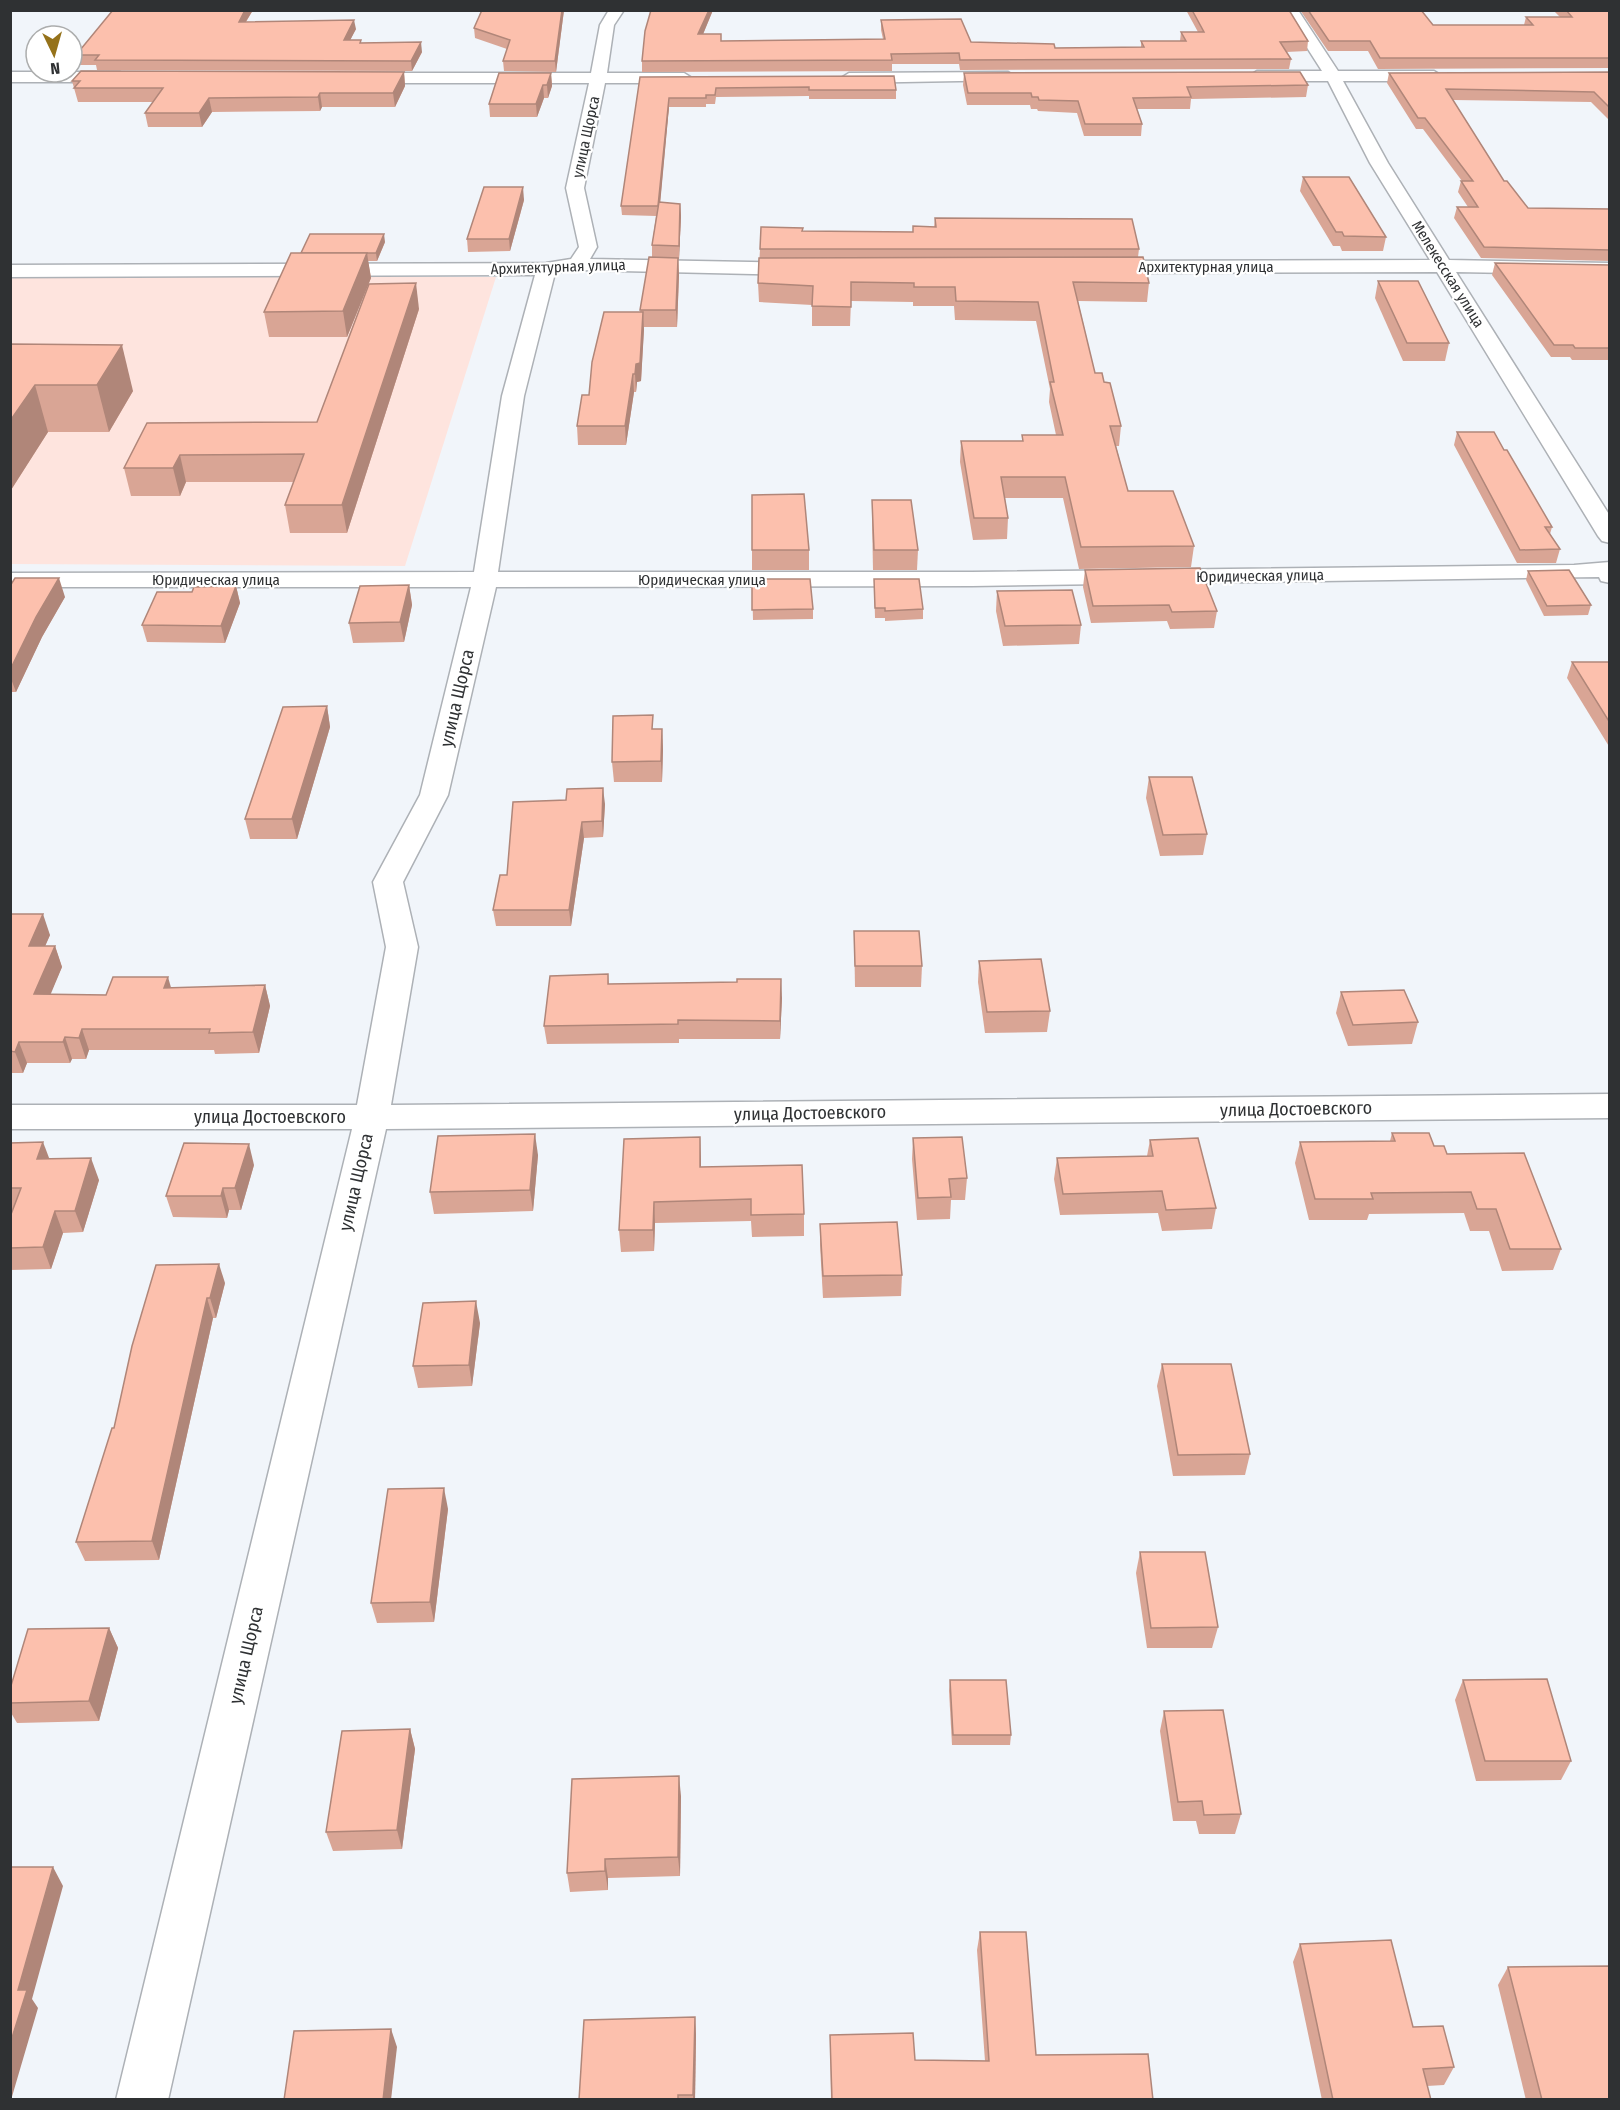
<svg xmlns="http://www.w3.org/2000/svg" width="1620" height="2110" viewBox="0 0 1620 2110" font-family="'Fira Sans Condensed',sans-serif">
  <rect width="100%" height="100%" fill="#f1f5fa"/>
  <path fill="#fee4de" d="M11,277H496L405,566L11,564Z"/>
  <g fill="none" stroke-linecap="round" stroke-linejoin="round">
    <defs>
      <g id="street">
        <path d="M609,10H624L614,25L607,73H684L692,78L684,83H605L584,188L597,247L590,259L803,263L810,265L813,269L810,273L803,275L577,270L555,273L524,396L498,572H972L1574,565L1610,562V583L1601,581L1599,577L972,586L496,587L448,795L403,882L418,947L391,1105L1610,1094V1118L386,1129L168,2100H116L352,1129H10V1105H357L386,947L373,882L420,795L471,587H10V573L474,572L502,396L535,275L10,277V265L546,263L571,259L579,247L566,188L589,83H360L352,78L360,73H591L600,25Z"/>
        <path d="M1283,10H1298L1338,71H1434L1442,76L1434,81H1343L1388,163L1449,260L1610,263V275L1456,272L1610,516V543L1602,541L1598,536L1437,272L1101,273L1094,271L1091,267L1094,263L1101,261L1430,260L1370,163L1328,81H1257L1249,76L1257,71H1322Z"/>
        <path d="M10,72H120L128,77L120,82H10Z"/>
        <path d="M1008,72L1016,77L1014,80L849,83L841,78L849,73Z"/>
      </g>
    </defs>
    <use href="#street" stroke="#adb1b6" stroke-width="3"/>
    <use href="#street" fill="#fff" fill-rule="evenodd"/>
  </g>
  <g fill="#d9a595">
    <path d="M113,10H253L246,22L356,29L350,40H361V43L422,52L412,71L97,70L96,65H78L76,55Z"/>
    <path d="M482,10H564L556,72L504,71L503,61L507,49L475,38L474,28Z"/>
    <path d="M651,10H713L703,34L721,41L883,39L881,30V20L971,42L1055,48L1141,47V41H1180L1181,32H1198L1186,10H1289L1308,41L1307,51L1286,52L1291,59L1289,69L960,70L959,64H892V71L642,72V61Z"/>
    <path d="M1300,10H1421L1433,25H1524L1526,17H1560L1553,10H1610V68L1378,69L1368,51H1328Z"/>
    <path d="M404,72L405,86L395,107H322L320,111L212,112L202,127H148L145,113L153,102H78L72,81Z"/>
    <path d="M1610,72V121L1591,102L1453,100L1504,181L1528,208L1610,209V261L1481,258L1454,218L1457,207H1468L1458,192L1461,181H1462L1423,129H1416L1387,83L1389,73Z"/>
    <path d="M551,73L552,86L548,98H544L537,117H490L489,104Z"/>
    <path d="M964,73L1308,85L1306,97L1191,99L1190,109H1137L1142,124L1141,136H1084L1077,113L1038,111L1037,109H1031L1030,105H967L963,85Z"/>
    <path d="M640,77L896,90V99H809V96L716,97L715,104H706V107H669L660,202L680,204L681,216L679,259H678L679,275L677,327H644L641,381L637,382L636,392H634L626,445H578L577,426L589,395L640,312L652,257V245L656,216L622,215L621,206Z"/>
    <path d="M1303,177L1386,237L1383,251H1342L1340,246H1333L1300,191Z"/>
    <path d="M524,200L510,251L468,252L467,239Z"/>
    <path d="M935,218L1139,249L1138,257L1149,283L1147,302L1078,301L1095,373L1104,382L1121,426L1119,446H1116L1128,491L1194,546L1191,567L1079,569L1063,498H1005L1008,518L1007,539L973,540L960,462L961,441H1022V435H1056L1049,402L1050,389L1036,321L955,320L954,306H913V302L851,301L850,326H812V305L759,302L758,283L760,249L802,231L913,232L934,227Z"/>
    <path d="M385,242L377,261H368L371,278L347,337H269L264,312L301,253Z"/>
    <path d="M1495,263L1610,265V360H1572L1570,357H1551L1492,275Z"/>
    <path d="M1378,281L1449,343L1445,361H1403L1375,298Z"/>
    <path d="M419,309L347,533H290L285,505L294,482H186L180,496H131L124,468L317,422Z"/>
    <path d="M10,344L133,391L109,432H48L11,490H10Z"/>
    <path d="M1457,432L1504,450L1552,527L1550,534L1560,549L1556,563H1517L1454,445Z"/>
    <path d="M752,495L809,550V570H752Z"/>
    <path d="M872,500L918,550L917,570H873L872,519Z"/>
    <path d="M1085,570L1217,611L1214,628L1170,629L1167,621L1091,623L1083,587Z"/>
    <path d="M1528,571L1591,605L1588,615L1544,616L1526,580Z"/>
    <path d="M752,579L813,609V619L753,620Z"/>
    <path d="M874,579L923,609V619L885,621V618H875Z"/>
    <path d="M409,585L412,605L404,642L353,643L349,623Z"/>
    <path d="M10,586L65,597L42,637L16,692H10Z"/>
    <path d="M236,586L240,603L225,643L147,642L142,625L192,592Z"/>
    <path d="M997,591L1081,625L1079,644L1003,646L996,611Z"/>
    <path d="M1572,662H1610V748L1567,678Z"/>
    <path d="M327,706L330,727L297,839H250L245,819Z"/>
    <path d="M662,729L663,749L662,782H614L612,762Z"/>
    <path d="M1149,777L1207,834L1203,855L1160,856L1146,798Z"/>
    <path d="M605,804L603,837L584,838L571,926H496L493,910L507,875Z"/>
    <path d="M10,914L50,935L45,946H55L62,967L50,994L106,995L171,988L265,985L270,1006L259,1053L215,1054L214,1050H89L86,1059H72L70,1063H27L23,1073H10Z"/>
    <path d="M854,931L922,966L921,987H855Z"/>
    <path d="M979,961L1050,1011L1047,1032L985,1033L978,982Z"/>
    <path d="M608,974L609,984L782,998L780,1039H679V1043L547,1044L544,1026Z"/>
    <path d="M1341,992L1418,1022L1412,1044L1348,1046L1336,1013Z"/>
    <path d="M1392,1133L1434,1146L1447,1154L1561,1249L1553,1270L1502,1271L1489,1231H1470L1464,1213L1369,1214L1367,1220H1309L1295,1163L1300,1142L1390,1141Z"/>
    <path d="M913,1138L967,1178L965,1200H951L950,1219L917,1220L912,1159Z"/>
    <path d="M1150,1140L1216,1208L1212,1229L1162,1231L1158,1213L1060,1215L1054,1179L1057,1158L1147,1156Z"/>
    <path d="M10,1143L99,1180L83,1232L63,1233L51,1269L10,1270V1217L13,1209L10,1210Z"/>
    <path d="M538,1155L533,1211L434,1214L430,1192Z"/>
    <path d="M701,1159V1167L804,1214V1236L752,1237L751,1221L655,1223L654,1251L621,1252L619,1230Z"/>
    <path d="M254,1165L241,1210H229L227,1218L173,1217L166,1196Z"/>
    <path d="M820,1224L902,1275L901,1296L823,1298L820,1245Z"/>
    <path d="M225,1283L216,1318H213L159,1560L85,1561L76,1542L114,1428L132,1346Z"/>
    <path d="M480,1323L472,1386L418,1388L413,1366Z"/>
    <path d="M1162,1364L1250,1454L1245,1475L1173,1476L1157,1386Z"/>
    <path d="M448,1509L434,1622L377,1623L371,1603Z"/>
    <path d="M1140,1552L1218,1627L1212,1648H1147L1136,1573Z"/>
    <path d="M109,1628L118,1648L99,1721L17,1723L10,1711V1689Z"/>
    <path d="M950,1680L1011,1735L1010,1745H952L949,1691Z"/>
    <path d="M1463,1680L1571,1761L1561,1780L1476,1781L1455,1700Z"/>
    <path d="M1164,1711L1241,1814L1235,1834H1199L1196,1821H1173L1160,1731Z"/>
    <path d="M410,1729L415,1749L402,1849L333,1851L326,1832Z"/>
    <path d="M681,1796L680,1876L608,1878V1890L570,1892L567,1873Z"/>
    <path d="M980,1932L1036,2055L1153,2100H831L830,2035L915,2060L985,2061L977,1950Z"/>
    <path d="M1300,1944L1413,2027L1454,2067L1444,2085L1427,2086L1431,2100H1322L1293,1962Z"/>
    <path d="M1508,1967L1610,2100H1526L1498,1985Z"/>
    <path d="M695,2017L696,2035L695,2100H579Z"/>
  </g>
  <g fill="#b08679">
    <path d="M245,10H253L240,31L239,22Z"/>
    <path d="M562,10H564L556,72L555,61Z"/>
    <path d="M709,10H713L699,44L698,34Z"/>
    <path d="M354,20L356,29L345,50L344,40Z"/>
    <path d="M421,42L422,52L412,71L411,61Z"/>
    <path d="M404,72L405,86L395,107L393,93Z"/>
    <path d="M551,73L552,86L548,98L547,85Z"/>
    <path d="M543,85L544,98L537,117L536,104Z"/>
    <path d="M320,93L322,107L320,111L318,97Z"/>
    <path d="M209,98L212,112L202,127L199,113Z"/>
    <path d="M669,98V107L659,216L658,206Z"/>
    <path d="M523,187L524,200L510,251L509,239Z"/>
    <path d="M680,204L681,216L679,259V246Z"/>
    <path d="M384,234L385,242L377,261L376,253Z"/>
    <path d="M367,253L371,278L347,337L343,311Z"/>
    <path d="M678,258L679,275L677,327L676,310Z"/>
    <path d="M416,283L419,309L347,533L342,505Z"/>
    <path d="M643,312L644,330L641,381L637,382L636,392L635,374L636,364Z"/>
    <path d="M122,345L133,391L109,432L97,385Z"/>
    <path d="M633,374L634,392L626,445L625,426Z"/>
    <path d="M35,385L48,432L11,490L10,421Z"/>
    <path d="M180,455L186,482L180,496L173,468Z"/>
    <path d="M59,578L65,597L42,637L16,692L10,676V670L36,617Z"/>
    <path d="M409,585L412,605L404,642L400,622Z"/>
    <path d="M236,586L240,603L225,643L221,626Z"/>
    <path d="M327,706L330,727L297,839L292,819Z"/>
    <path d="M662,729L663,749L662,782L661,761Z"/>
    <path d="M603,788L605,804L603,837L602,821Z"/>
    <path d="M582,822L584,838L571,926L569,910Z"/>
    <path d="M43,914L50,935L36,967L29,946Z"/>
    <path d="M55,946L62,967L42,1015L34,994Z"/>
    <path d="M168,977L174,998L164,988Z"/>
    <path d="M781,979L782,998L780,1039V1021Z"/>
    <path d="M265,985L270,1006L259,1053L253,1032Z"/>
    <path d="M82,1029L89,1050L86,1059L79,1038Z"/>
    <path d="M65,1037L72,1059L70,1063L63,1042Z"/>
    <path d="M19,1042L27,1063L23,1073L15,1052Z"/>
    <path d="M535,1134L538,1155L533,1211L530,1190Z"/>
    <path d="M700,1137L701,1159V1188L700,1167Z"/>
    <path d="M43,1142L51,1163L37,1159Z"/>
    <path d="M249,1144L254,1165L241,1210L235,1188Z"/>
    <path d="M91,1158L99,1180L83,1232L75,1211Z"/>
    <path d="M223,1188L229,1210L227,1218L221,1196Z"/>
    <path d="M654,1202L655,1223L654,1251L653,1230Z"/>
    <path d="M55,1211L63,1233L51,1269L43,1247Z"/>
    <path d="M219,1264L225,1283L216,1318L210,1298Z"/>
    <path d="M207,1298L213,1318L159,1560L152,1541Z"/>
    <path d="M476,1301L480,1323L472,1386L469,1365Z"/>
    <path d="M444,1488L448,1509L434,1622L430,1602Z"/>
    <path d="M109,1628L118,1648L99,1721L89,1701Z"/>
    <path d="M410,1729L415,1749L402,1849L397,1830Z"/>
    <path d="M679,1776L681,1796L680,1876L678,1857Z"/>
    <path d="M605,1859L608,1878V1890L605,1871Z"/>
    <path d="M53,1867L63,1886L32,1999L38,2008L11,2100H10V2044L18,1990Z"/>
    <path d="M695,2017L696,2035L695,2100H693Z"/>
    <path d="M391,2029L397,2047L391,2100H383Z"/>
  </g>
  <g fill="#fcc0ad" stroke="#b08679" stroke-width="1.5">
    <path d="M113,10H245L239,22L354,20L344,40H361L360,43L421,42L411,61L95,60L99,55H76Z"/>
    <path d="M482,10H562L555,61H503L510,40L474,28Z"/>
    <path d="M651,10H709L698,34H721V41L885,39L881,20L961,19L971,42L1054,44L1055,48L1144,47L1141,41H1186L1181,32H1204L1192,10H1289L1308,41L1280,42L1291,59L960,60L959,53L891,54L892,60L642,61L645,31Z"/>
    <path d="M1308,10H1421L1433,25H1533L1526,17H1572L1566,10H1610V58H1380L1370,41H1329Z"/>
    <path d="M81,71L404,72L393,93H320L318,97L209,98L199,113H145L163,88H74L80,81H72Z"/>
    <path d="M1300,72L1308,85L1187,87L1191,97L1133,98L1142,124H1085L1078,101L1039,100L1038,97H1032L1031,93H968L964,73Z"/>
    <path d="M1610,72V108L1594,92L1446,89L1504,181H1507L1528,208L1610,209V250L1484,247L1457,207H1478L1461,181H1473L1425,118H1418L1389,73Z"/>
    <path d="M499,73H551L547,85H543L536,104H489Z"/>
    <path d="M894,76L896,90H809V87L716,88L715,95H706V98H669L658,206H621L640,77Z"/>
    <path d="M1303,177H1349L1386,237L1344,236L1342,232H1336Z"/>
    <path d="M484,187H523L509,239H467Z"/>
    <path d="M659,202L680,204L679,246L652,245Z"/>
    <path d="M935,218L1132,219L1139,249H760L761,227L803,228L802,231L913,232V226L936,227Z"/>
    <path d="M310,234H384L376,253H301Z"/>
    <path d="M291,253H367L343,311L264,312Z"/>
    <path d="M649,257L678,258L676,310H640Z"/>
    <path d="M1143,257L1149,283L1073,282L1095,373H1102L1104,382L1110,383L1121,426H1110L1128,491H1173L1194,546L1081,547L1065,477H1001L1008,518H974L961,441H1023L1022,435H1063L1050,382H1054L1038,302L956,301L955,287H914V283L851,282V307L812,306L813,286L758,283L759,258Z"/>
    <path d="M1495,263L1610,265V348H1575L1573,345H1554Z"/>
    <path d="M1378,281H1418L1449,343H1407Z"/>
    <path d="M416,283L342,505H285L304,454L180,455L173,468H124L147,423L317,422L369,284Z"/>
    <path d="M604,312H643L640,363L636,364L635,374H633L625,426H577L582,395H589L592,362Z"/>
    <path d="M10,344L122,345L97,385H35L10,421Z"/>
    <path d="M1457,432H1494L1504,450H1507L1552,527H1545L1560,549L1520,550Z"/>
    <path d="M804,494L809,550H752V495Z"/>
    <path d="M872,500H911L918,550H874Z"/>
    <path d="M1200,568L1217,611L1172,612L1169,605L1093,606L1085,570Z"/>
    <path d="M1569,570L1591,605L1547,606L1528,571Z"/>
    <path d="M15,578H59L36,617L10,670V586Z"/>
    <path d="M752,579H810L813,609L752,610Z"/>
    <path d="M874,579H919L923,609L885,611V608H875Z"/>
    <path d="M409,585L400,622L349,623L360,586Z"/>
    <path d="M236,586L221,626L142,625L157,592H192L194,587Z"/>
    <path d="M1072,590L1081,625L1005,626L997,591Z"/>
    <path d="M1572,662H1610V723Z"/>
    <path d="M327,706L292,819H245L283,707Z"/>
    <path d="M653,715L652,729H662L661,761L612,762L613,716Z"/>
    <path d="M1149,777H1192L1207,834L1163,835Z"/>
    <path d="M603,788L602,821L582,822L569,910H493L500,875H507L513,802L566,800L567,789Z"/>
    <path d="M10,914H43L29,946H55L34,994L106,995L113,977H168L164,988L265,985L253,1032L209,1033L210,1029H82L79,1038L65,1037L63,1042H19L15,1052L10,1051Z"/>
    <path d="M854,931H919L922,966H855Z"/>
    <path d="M1041,959L1050,1011L987,1012L979,961Z"/>
    <path d="M608,974V984L737,982V979H781L780,1021L678,1020V1024L544,1026L550,976Z"/>
    <path d="M1404,990L1418,1022L1353,1025L1341,992Z"/>
    <path d="M1392,1133H1429L1434,1146H1444L1447,1154L1524,1153L1561,1249H1510L1496,1209H1477L1471,1192L1371,1193L1373,1199H1315L1300,1142L1395,1141Z"/>
    <path d="M535,1134L530,1190L430,1192L438,1136Z"/>
    <path d="M700,1137V1167L802,1165L804,1214L751,1215V1199L654,1202L653,1230H619L624,1139Z"/>
    <path d="M962,1137L967,1178L949,1179L951,1197L918,1198L913,1138Z"/>
    <path d="M1198,1138L1216,1208L1166,1210L1162,1191L1063,1194L1057,1158L1153,1156L1150,1140Z"/>
    <path d="M43,1142L37,1159L91,1158L75,1211H55L43,1247L10,1248V1217L21,1188H10V1143Z"/>
    <path d="M184,1143L249,1144L235,1188H223L221,1196H166Z"/>
    <path d="M897,1222L902,1275L823,1276L820,1224Z"/>
    <path d="M219,1264L210,1298H207L152,1541L76,1542L112,1428H114L132,1346L156,1265Z"/>
    <path d="M476,1301L469,1365L413,1366L423,1303Z"/>
    <path d="M1162,1364H1231L1250,1454L1178,1455Z"/>
    <path d="M444,1488L430,1602L371,1603L388,1489Z"/>
    <path d="M1140,1552H1205L1218,1627L1151,1628Z"/>
    <path d="M109,1628L89,1701L10,1703V1689L28,1629Z"/>
    <path d="M1547,1679L1571,1761H1485L1463,1680Z"/>
    <path d="M950,1680H1006L1011,1735H953Z"/>
    <path d="M1223,1710L1241,1814L1204,1815L1202,1801L1178,1802L1164,1711Z"/>
    <path d="M410,1729L397,1830L326,1832L342,1731Z"/>
    <path d="M679,1776L678,1857L605,1859V1871L567,1873L572,1779Z"/>
    <path d="M10,1867H53L18,1990H27L10,2044Z"/>
    <path d="M980,1932H1026L1036,2055L1148,2054L1153,2100H832L830,2035L913,2033L915,2060L989,2061Z"/>
    <path d="M1391,1940L1413,2027L1443,2026L1454,2067L1423,2069L1431,2100H1333L1300,1944Z"/>
    <path d="M1610,1966V2100H1542L1508,1967Z"/>
    <path d="M695,2017L693,2095H678V2100H579L584,2020Z"/>
    <path d="M391,2029L383,2100H284L294,2031Z"/>
  </g>
  <g text-anchor="middle" dominant-baseline="central" stroke-width="4.5" stroke-linejoin="round" paint-order="stroke">
    <g font-size="15" fill="#2f3133" stroke="#fff">
      <text transform="translate(586 137) rotate(-78)">улица Щорса</text>
      <text transform="translate(558 267) rotate(-2)">Архитектурная улица</text>
      <text x="1206" y="267">Архитектурная улица</text>
      <text transform="translate(1448 274) rotate(58)">Мелекесская улица</text>
      <text transform="translate(1260 576) rotate(-1)">Юридическая улица</text>
      <text x="216" y="580">Юридическая улица</text>
      <text x="702" y="580">Юридическая улица</text>
    </g>
    <g font-size="18" fill="#2f3133" stroke="#fff">
      <text transform="translate(457 698) rotate(-77)">улица Щорса</text>
      <text transform="translate(1296 1109) rotate(-1)">улица Достоевского</text>
      <text transform="translate(810 1113) rotate(-1)">улица Достоевского</text>
      <text x="270" y="1117">улица Достоевского</text>
      <text transform="translate(356 1182) rotate(-77)">улица Щорса</text>
      <text transform="translate(246 1655) rotate(-77)">улица Щорса</text>
    </g>
  </g>
  <rect width="1620" height="2110" fill="none" stroke="#2f3133" stroke-width="24"/>
  <g transform="translate(54 54) rotate(175)"><circle r="28" fill="#ffffff" stroke="#acadad" stroke-width="1.5"/>
  <path d="M0-4.5L10 22L0 15L-10 22Z" fill="#95721a"/>
  <text y="-9" font-size="16" font-weight="bold" text-anchor="middle" fill="#2f3133">N</text>
  </g>
</svg>
